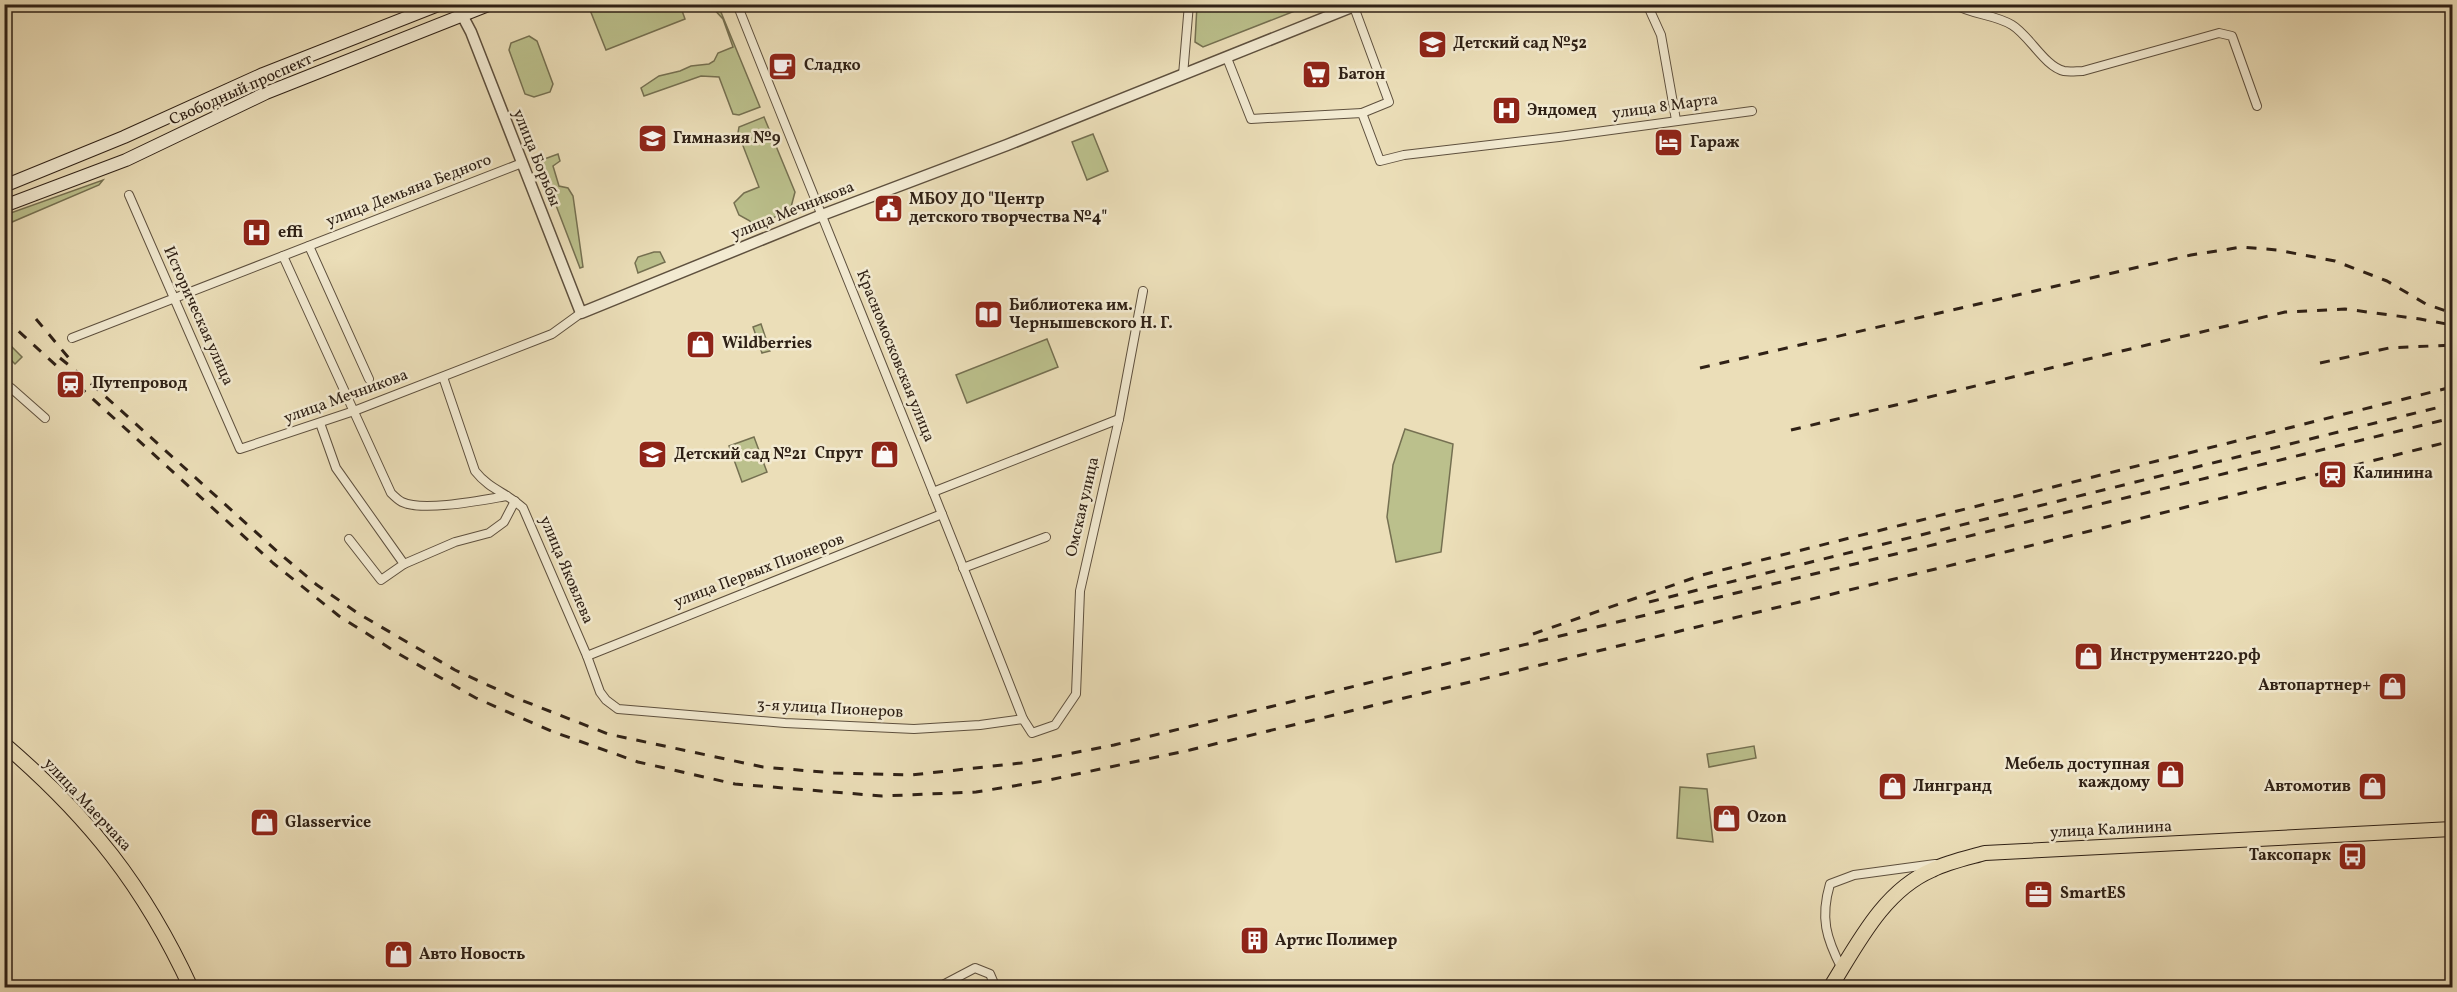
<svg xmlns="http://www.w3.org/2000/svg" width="2457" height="992" viewBox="0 0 2457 992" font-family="Vollkorn,serif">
  <rect width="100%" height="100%" fill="#ebdeb8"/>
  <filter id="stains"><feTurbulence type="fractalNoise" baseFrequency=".00333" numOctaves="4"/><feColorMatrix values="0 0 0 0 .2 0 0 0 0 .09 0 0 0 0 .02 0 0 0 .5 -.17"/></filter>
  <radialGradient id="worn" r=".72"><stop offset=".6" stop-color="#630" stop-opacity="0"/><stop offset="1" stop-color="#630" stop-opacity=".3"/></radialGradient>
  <g fill="#bbc08c" stroke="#757051" stroke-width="1.5">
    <path d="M588,5H680L685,19L606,50Z"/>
    <path d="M710,5H718L760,107L739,115L733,114L719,77L701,76L644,96L641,88L659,76L680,71L691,66L709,64L714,61L718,53L733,47L723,19Z"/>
    <path d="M1197,5V4L1310,5L1203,47L1195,42Z"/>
    <path d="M529,36L537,41L553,84L550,92L534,97L525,94L509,50L511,43Z"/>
    <path d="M764,117L795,192L790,211L752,226L750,221L739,215L734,203L744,193L759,187L738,133L739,127Z"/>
    <path d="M1093,134L1108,171L1087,180L1072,142Z"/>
    <path d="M558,154L560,161L553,166L559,186L568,188L573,196L583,267L580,268L539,161Z"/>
    <path d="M103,180L99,185L5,225V215Z"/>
    <path d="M654,252H660L665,262L638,273L635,263L638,257Z"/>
    <path d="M761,324L770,351L762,353L753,327Z"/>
    <path d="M1047,339L1058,367L967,403L956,375Z"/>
    <path d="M5,340L22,357L15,364L5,354Z"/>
    <path d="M1405,429L1453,444L1441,552L1396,562L1387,517L1393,465Z"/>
    <path d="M754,437L767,472L742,482L729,446Z"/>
    <path d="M1754,746L1756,758L1709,767L1707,754Z"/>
    <path d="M1680,787L1707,789L1713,842L1677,838Z"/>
  </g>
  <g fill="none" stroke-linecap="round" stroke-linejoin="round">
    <defs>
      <g id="minor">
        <path d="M737,4C832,243 930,480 1023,719"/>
        <path d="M1647,4L1661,35L1676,120"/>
        <path d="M1954,4C1972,15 1994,14 2012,25C2029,35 2045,67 2064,71C2070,72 2077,71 2083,71L2219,33L2232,36L2257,106"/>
        <path d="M1354,7L1389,102L1362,113"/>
        <path d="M1227,58L1251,119L1362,113L1380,161L1404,155L1559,137L1752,111"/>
        <path d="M1183,75L1189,4"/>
        <path d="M129,195L240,449L354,411L552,334L581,313"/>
        <path d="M309,246L369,379"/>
        <path d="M283,256L391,493C394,496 398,500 402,502C423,512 483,500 507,496"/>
        <path d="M72,338L522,163"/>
        <path d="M443,377L475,471C490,490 506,492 523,508L587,656L600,692L606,700L618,709L785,723L914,729L980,725L1023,719L1032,733L1055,725L1076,694L1080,591L1119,419L1143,291"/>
        <path d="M4,395L11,388L45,418"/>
        <path d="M320,423L336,468L404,564L381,580L349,539"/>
        <path d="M933,492L1119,419"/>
        <path d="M404,564L455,542L489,533L504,522L515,501"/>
        <path d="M963,568L1046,537"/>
        <path d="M587,656L942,514"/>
        <path d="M1842,969C1826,938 1820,918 1830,884L1854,875L1935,864"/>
        <path d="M937,988L975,968L990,974L996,988"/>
      </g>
      <path id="tertiary" d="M462,15L471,32L581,313L822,215L1007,145L1359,4"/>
      <g id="secondary">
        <path d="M4,186L124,137L263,74L441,4"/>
        <path d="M4,206L126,160L266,93L491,4"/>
      </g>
      <g id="primary">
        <path d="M4,744C89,817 144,886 191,988"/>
        <path d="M1830,988C1857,945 1883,891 1932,870C1948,862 1967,858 1985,853L2452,829"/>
      </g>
    </defs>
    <use href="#minor" stroke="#5e503e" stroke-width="10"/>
    <use href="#tertiary" stroke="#5e503e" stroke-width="13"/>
    <use href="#secondary" stroke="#2f2116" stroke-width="14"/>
    <use href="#primary" stroke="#2f2116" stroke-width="16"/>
    <use href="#minor" stroke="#f2ead1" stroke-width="8"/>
    <use href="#tertiary" stroke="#f2ead1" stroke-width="10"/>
    <use href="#secondary" stroke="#f2ead1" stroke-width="12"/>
    <use href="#primary" stroke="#ebdeb8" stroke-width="14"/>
    <g stroke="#2f2116" stroke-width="3" stroke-dasharray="10 10" stroke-linecap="butt">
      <path d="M4,318L273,563L339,616L399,654L476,698L551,731L638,762L735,784L882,796L976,792L1044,781L1190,750L1989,556L2452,441"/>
      <path d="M36,319L73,363"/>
      <path d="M60,358L86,379L279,553L317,585L359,614L455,670L516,698L608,734L763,767L834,773L911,775L1021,763L1114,745L2452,418"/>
      <path d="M2320,363L2389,348L2452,345"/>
      <path d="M1700,368L2191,255L2242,247L2277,250L2335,261L2387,281L2426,304L2452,313"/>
      <path d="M1791,430L2285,312L2345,309L2420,319L2452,325"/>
      <path d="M1649,602L2452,404"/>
      <path d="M1533,634L1702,575L2452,387"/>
    </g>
  </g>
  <defs>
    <symbol id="school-square" viewBox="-11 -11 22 22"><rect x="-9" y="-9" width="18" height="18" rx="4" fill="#8f2418" stroke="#f2ead1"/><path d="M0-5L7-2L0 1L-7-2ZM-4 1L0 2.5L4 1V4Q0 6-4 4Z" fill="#fff"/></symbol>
    <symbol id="cafe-square" viewBox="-11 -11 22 22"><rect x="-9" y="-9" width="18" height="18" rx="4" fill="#8f2418" stroke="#f2ead1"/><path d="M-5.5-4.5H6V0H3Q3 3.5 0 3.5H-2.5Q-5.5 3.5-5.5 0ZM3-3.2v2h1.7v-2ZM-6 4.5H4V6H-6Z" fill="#fff"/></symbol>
    <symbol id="supermarket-square" viewBox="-11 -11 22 22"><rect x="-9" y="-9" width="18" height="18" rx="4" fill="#8f2418" stroke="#f2ead1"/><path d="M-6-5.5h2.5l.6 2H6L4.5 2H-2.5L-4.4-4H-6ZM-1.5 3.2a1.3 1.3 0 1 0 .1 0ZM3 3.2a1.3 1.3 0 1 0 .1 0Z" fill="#fff"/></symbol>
    <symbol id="hospital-square" viewBox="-11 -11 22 22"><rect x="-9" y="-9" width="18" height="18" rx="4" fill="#8f2418" stroke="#f2ead1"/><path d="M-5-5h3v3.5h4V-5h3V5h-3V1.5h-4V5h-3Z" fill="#fff"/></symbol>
    <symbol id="hotel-square" viewBox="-11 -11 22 22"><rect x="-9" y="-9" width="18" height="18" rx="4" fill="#8f2418" stroke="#f2ead1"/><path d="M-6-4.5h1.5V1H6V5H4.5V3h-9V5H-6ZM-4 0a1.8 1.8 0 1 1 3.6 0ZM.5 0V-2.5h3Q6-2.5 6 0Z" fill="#fff"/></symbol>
    <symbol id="civic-square" viewBox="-11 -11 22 22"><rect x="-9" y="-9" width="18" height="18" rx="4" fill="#8f2418" stroke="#f2ead1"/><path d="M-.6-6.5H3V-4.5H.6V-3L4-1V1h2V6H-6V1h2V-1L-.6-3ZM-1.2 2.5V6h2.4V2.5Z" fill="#fff"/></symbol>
    <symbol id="library-square" viewBox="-11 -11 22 22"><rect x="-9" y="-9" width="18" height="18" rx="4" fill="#8f2418" stroke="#f2ead1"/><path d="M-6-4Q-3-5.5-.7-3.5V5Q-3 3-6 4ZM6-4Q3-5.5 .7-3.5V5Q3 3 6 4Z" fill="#fff"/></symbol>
    <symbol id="shop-square" viewBox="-11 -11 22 22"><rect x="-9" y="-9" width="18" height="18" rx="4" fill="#8f2418" stroke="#f2ead1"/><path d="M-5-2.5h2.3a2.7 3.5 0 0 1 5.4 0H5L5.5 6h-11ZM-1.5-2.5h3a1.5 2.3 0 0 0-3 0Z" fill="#fff"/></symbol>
    <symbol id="station-square" viewBox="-11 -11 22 22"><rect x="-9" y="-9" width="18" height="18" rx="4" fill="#8f2418" stroke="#f2ead1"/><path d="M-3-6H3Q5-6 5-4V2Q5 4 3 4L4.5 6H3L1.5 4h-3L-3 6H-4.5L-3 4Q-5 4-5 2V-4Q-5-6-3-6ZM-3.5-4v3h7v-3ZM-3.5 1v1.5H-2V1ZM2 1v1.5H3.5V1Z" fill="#fff"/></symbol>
    <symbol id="bus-square" viewBox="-11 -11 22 22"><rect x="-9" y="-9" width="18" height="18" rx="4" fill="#8f2418" stroke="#f2ead1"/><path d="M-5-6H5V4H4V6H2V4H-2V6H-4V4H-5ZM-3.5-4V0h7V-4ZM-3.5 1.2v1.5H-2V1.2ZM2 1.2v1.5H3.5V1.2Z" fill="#fff"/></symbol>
    <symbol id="office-square" viewBox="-11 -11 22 22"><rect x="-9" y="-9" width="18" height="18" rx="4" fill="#8f2418" stroke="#f2ead1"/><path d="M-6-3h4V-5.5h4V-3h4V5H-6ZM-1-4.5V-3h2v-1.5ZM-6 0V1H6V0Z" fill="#fff"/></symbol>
    <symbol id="building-square" viewBox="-11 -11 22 22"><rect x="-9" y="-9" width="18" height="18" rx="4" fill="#8f2418" stroke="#f2ead1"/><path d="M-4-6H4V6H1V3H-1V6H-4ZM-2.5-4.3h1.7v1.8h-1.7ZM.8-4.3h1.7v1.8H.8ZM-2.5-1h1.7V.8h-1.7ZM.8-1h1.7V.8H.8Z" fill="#fff"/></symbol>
  </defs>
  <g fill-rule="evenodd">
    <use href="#school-square" x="1416" y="28" width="33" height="33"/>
    <use href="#cafe-square" x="766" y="50" width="33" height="33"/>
    <use href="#supermarket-square" x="1300" y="58" width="33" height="33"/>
    <use href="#hospital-square" x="1490" y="94" width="33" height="33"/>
    <use href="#school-square" x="636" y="122" width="33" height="33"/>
    <use href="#hotel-square" x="1652" y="126" width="33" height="33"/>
    <use href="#civic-square" x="872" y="192" width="33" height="33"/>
    <use href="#hospital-square" x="240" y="216" width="33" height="33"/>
    <use href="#library-square" x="972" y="298" width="33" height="33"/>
    <use href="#shop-square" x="684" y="328" width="33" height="33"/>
    <use href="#station-square" x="54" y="368" width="33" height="33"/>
    <use href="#shop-square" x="868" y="438" width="33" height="33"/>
    <use href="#school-square" x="636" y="438" width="33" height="33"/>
    <use href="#station-square" x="2316" y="458" width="33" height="33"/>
    <use href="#shop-square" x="2072" y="640" width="33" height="33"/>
    <use href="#shop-square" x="2376" y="670" width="33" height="33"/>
    <use href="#shop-square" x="2154" y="758" width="33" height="33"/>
    <use href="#shop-square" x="1876" y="770" width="33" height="33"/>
    <use href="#shop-square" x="2356" y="770" width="33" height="33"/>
    <use href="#shop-square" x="1710" y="802" width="33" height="33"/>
    <use href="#shop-square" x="248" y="806" width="33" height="33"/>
    <use href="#bus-square" x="2336" y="840" width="33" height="33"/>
    <use href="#office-square" x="2022" y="878" width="33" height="33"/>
    <use href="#building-square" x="1238" y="924" width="33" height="33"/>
    <use href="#shop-square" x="382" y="938" width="33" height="33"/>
  </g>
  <g text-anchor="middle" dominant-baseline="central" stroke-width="5" stroke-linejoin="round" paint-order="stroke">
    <g font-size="16" font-weight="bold" fill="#2f2116" stroke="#f2ead1" text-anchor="start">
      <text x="1453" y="44">Детский сад №52</text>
      <text x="804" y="66">Сладко</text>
      <text x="1338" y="75">Батон</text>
      <text x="1527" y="111">Эндомед</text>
      <text x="673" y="139">Гимназия №9</text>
      <text x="1690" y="143">Гараж</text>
      <text x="909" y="200">МБОУ ДО "Центр<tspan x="909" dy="18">детского творчества №4"</tspan></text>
      <text x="278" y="233">effi</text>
      <text x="1009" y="306">Библиотека им.<tspan x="1009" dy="18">Чернышевского Н. Г.</tspan></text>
      <text x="722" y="344">Wildberries</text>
      <text x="92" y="384">Путепровод</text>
      <text x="863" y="454" text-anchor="end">Спрут</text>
      <text x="674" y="455">Детский сад №21</text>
      <text x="2353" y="474">Калинина</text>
      <text x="2110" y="656">Инструмент220.рф</text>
      <text x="2371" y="686" text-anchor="end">Автопартнер+</text>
      <text x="2150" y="765" text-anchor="end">Мебель доступная<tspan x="2150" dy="18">каждому</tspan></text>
      <text x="1913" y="787">Лингранд</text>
      <text x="2351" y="787" text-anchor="end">Автомотив</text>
      <text x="1747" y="818">Ozon</text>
      <text x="285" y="823">Glasservice</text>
      <text x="2331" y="856" text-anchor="end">Таксопарк</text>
      <text x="2060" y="894">SmartES</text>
      <text x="1275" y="941">Артис Полимер</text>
      <text x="419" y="955">Авто Новость</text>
    </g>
    <g font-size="16" fill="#2f2116" stroke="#f2ead1">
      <text transform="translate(241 90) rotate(-24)">Свободный проспект</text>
      <text transform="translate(1665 107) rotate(-8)">улица 8 Марта</text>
      <text transform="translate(536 158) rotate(68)">улица Борьбы</text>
      <text transform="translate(409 191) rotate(-21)">улица Демьяна Бедного</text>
      <text transform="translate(793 211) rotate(-22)">улица Мечникова</text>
      <text transform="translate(198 316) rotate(66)">Историческая улица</text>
      <text transform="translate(895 356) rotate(68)">Красномосковская улица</text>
      <text transform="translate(346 397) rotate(-20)">улица Мечникова</text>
      <text transform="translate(1083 507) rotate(-77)">Омская улица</text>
      <text transform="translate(566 570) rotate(67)">улица Яковлева</text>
      <text transform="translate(759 571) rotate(-21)">улица Первых Пионеров</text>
      <text transform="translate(830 709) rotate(3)">3-я улица Пионеров</text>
      <text transform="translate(87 805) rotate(47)">улица Маерчака</text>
      <text transform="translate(2111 830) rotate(-3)">улица Калинина</text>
    </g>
  </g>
  <rect width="2457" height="992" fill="none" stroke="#ebdeb8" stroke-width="24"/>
  <rect x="6" y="6" width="2445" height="980" fill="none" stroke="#2f2116" stroke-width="3"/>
  <rect x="12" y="12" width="2433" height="968" fill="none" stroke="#2f2116" stroke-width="1.5"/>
  <rect width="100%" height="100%" filter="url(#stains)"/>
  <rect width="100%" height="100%" fill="url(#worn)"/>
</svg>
